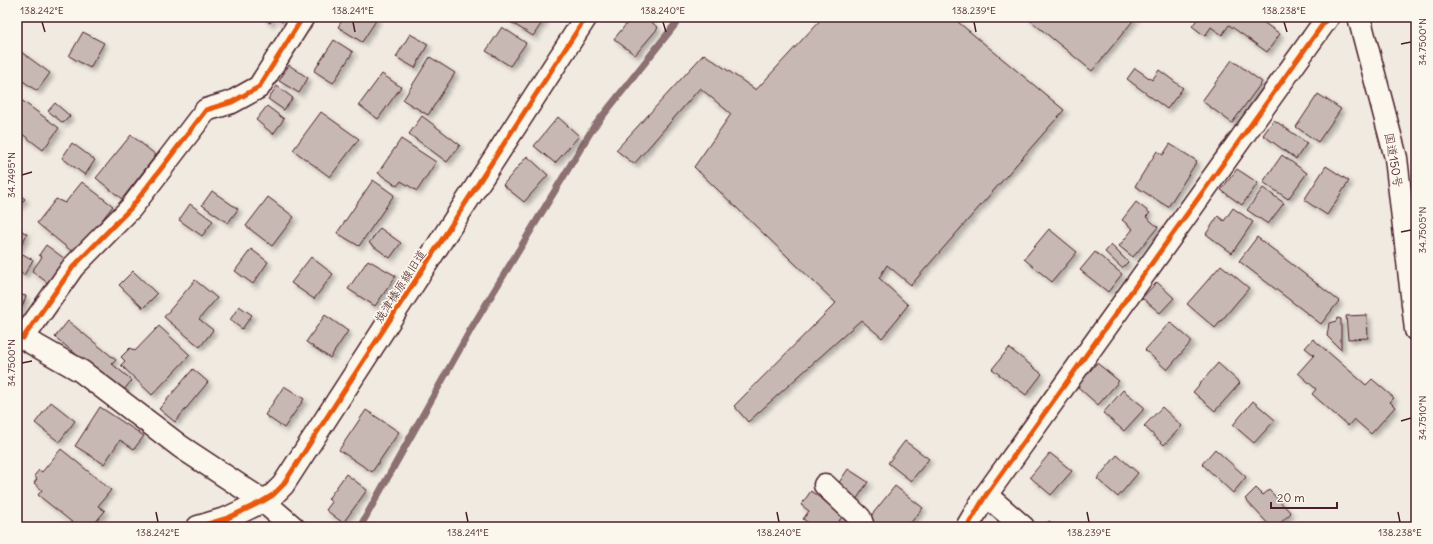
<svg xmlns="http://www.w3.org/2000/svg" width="1433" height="544" viewBox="0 0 1433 544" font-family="Delius,'Klee One',sans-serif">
  <defs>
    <filter id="shadow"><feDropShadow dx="3.5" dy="3.5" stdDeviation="2" flood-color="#0004"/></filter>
  </defs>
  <rect width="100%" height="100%" fill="#f0eae0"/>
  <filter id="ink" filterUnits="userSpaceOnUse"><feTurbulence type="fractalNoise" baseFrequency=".025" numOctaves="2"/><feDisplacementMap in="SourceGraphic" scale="8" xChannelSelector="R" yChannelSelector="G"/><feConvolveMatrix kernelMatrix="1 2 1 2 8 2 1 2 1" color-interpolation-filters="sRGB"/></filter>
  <g filter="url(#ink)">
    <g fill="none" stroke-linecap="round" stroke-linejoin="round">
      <path stroke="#8c6f72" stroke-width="7" d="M360,527L471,329L593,128L681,17"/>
    </g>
    <g fill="#c8b8b3" stroke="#4a1f2b" filter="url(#shadow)">
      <path d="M262,17H274L270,23Z"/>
      <path d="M275,17H286L282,22Z"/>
      <path d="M344,17H374L377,19L362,42L338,27Z"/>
      <path d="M512,17H543L545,18L533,36L509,21Z"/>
      <path d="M632,17H646L658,28L635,55L614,39Z"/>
      <path d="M823,17H952L1064,110L911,285L887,265L879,278L908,305L882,338L861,320L748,422L734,406L836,303L694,167L731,114L700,88L634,164L616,150L704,54L756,90Z"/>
      <path d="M1026,17H1136L1092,71Z"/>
      <path d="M1199,17H1256L1280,34L1267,52L1229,25L1222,35L1211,27L1205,36L1192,26Z"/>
      <path d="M502,27L526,43L510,66L486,51Z"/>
      <path d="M83,32L104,43L90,68L69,56Z"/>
      <path d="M410,34L428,44L415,68L396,57Z"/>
      <path d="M334,40L353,52L333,83L314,71Z"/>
      <path d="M17,49L50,73L37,91L17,77Z"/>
      <path d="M430,57L455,73L428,115L403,100Z"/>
      <path d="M1232,60L1262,82L1232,123L1202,101Z"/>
      <path d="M289,65L308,78L299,93L279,81Z"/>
      <path d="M1135,68L1152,80L1159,70L1183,88L1167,109L1127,79Z"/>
      <path d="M382,74L401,87L378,119L359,105Z"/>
      <path d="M277,86L293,98L284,110L268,99Z"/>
      <path d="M1318,94L1341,109L1318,142L1296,127Z"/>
      <path d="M17,97L59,128L43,150L17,130Z"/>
      <path d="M55,103L70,116L63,123L48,111Z"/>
      <path d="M267,106L284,119L273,134L256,120Z"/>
      <path d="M321,112L359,139L330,177L293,150Z"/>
      <path d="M422,116L460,145L447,162L409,134Z"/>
      <path d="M558,117L579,136L555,163L534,146Z"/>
      <path d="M1274,120L1307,143L1296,159L1263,135Z"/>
      <path d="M131,135L156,155L122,199L96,178Z"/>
      <path d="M401,139L436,162L417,191L401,181L397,186L378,173Z"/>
      <path d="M72,143L95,160L85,175L62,158Z"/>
      <path d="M1170,144L1197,161L1168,207L1135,186L1157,151L1163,155Z"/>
      <path d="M1282,155L1307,173L1288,199L1263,182Z"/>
      <path d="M527,156L548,175L524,202L503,185Z"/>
      <path d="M1326,166L1349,181L1327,215L1304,200Z"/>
      <path d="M1237,169L1258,183L1242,205L1221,190Z"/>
      <path d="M373,180L394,195L359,246L337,233Z"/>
      <path d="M82,182L113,206L75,254L37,223L56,199L65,203Z"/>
      <path d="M1263,188L1284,203L1268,224L1247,210Z"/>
      <path d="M212,191L238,209L228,223L202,205Z"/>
      <path d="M17,193L25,199L17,208Z"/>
      <path d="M268,197L294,217L272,246L246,226Z"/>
      <path d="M1136,202L1150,213L1146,217L1158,227L1133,257L1119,246L1133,229L1122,220Z"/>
      <path d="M190,204L213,221L202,236L179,220Z"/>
      <path d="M1233,208L1253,222L1232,253L1206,234L1218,216L1224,221Z"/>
      <path d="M17,228L27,234L17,253Z"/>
      <path d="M380,228L401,243L390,258L369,243Z"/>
      <path d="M1049,229L1077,252L1052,282L1024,259Z"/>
      <path d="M1257,237L1339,301L1321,324L1239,261Z"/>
      <path d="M46,245L65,259L48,283L32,271L42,257L39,255Z"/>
      <path d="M1111,245L1128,262L1122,268L1105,252Z"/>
      <path d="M251,249L268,262L253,284L235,271Z"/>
      <path d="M1095,252L1122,274L1108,292L1080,270Z"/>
      <path d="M23,254L33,260L24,275L17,271V265Z"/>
      <path d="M311,257L333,274L314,299L291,283Z"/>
      <path d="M368,260L396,276L375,306L348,289Z"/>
      <path d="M1221,265L1249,288L1215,328L1187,304Z"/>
      <path d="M133,271L157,294L143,308L119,285Z"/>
      <path d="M195,280L217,298L199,319L213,330L200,347L164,317Z"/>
      <path d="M1157,282L1174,298L1160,313L1142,298Z"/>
      <path d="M17,294L26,296L17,321Z"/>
      <path d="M239,306L252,315L242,329L230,320Z"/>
      <path d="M325,315L348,331L330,358L306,342Z"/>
      <path d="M1367,315L1368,338L1348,339L1346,316Z"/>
      <path d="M1337,318L1341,319V350L1327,336L1329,323L1336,321Z"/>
      <path d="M68,321L116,360L112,364L132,380L122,392L55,337Z"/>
      <path d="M1170,322L1192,341L1167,370L1145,350Z"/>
      <path d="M159,326L190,355L152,395L121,365L125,361L121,357L130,348L135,351Z"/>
      <path d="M1313,339L1366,385L1372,379L1394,398L1390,402L1395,407L1371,434L1354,419L1348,426L1312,394L1316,389L1298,373L1314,355L1305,348Z"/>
      <path d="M1009,348L1042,374L1026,395L992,369Z"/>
      <path d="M1097,363L1119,381L1098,405L1077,386Z"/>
      <path d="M1218,363L1240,383L1215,411L1193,392Z"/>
      <path d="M193,369L208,382L175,422L159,409Z"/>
      <path d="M284,386L304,399L284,428L265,415Z"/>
      <path d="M1123,390L1145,408L1124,431L1103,413Z"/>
      <path d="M1253,401L1275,420L1254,443L1233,425Z"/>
      <path d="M51,402L75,421L59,442L35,423Z"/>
      <path d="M100,407L144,436L134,449L120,440L104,464L75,446Z"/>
      <path d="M1162,407L1182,426L1164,445L1144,426Z"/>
      <path d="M366,410L399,432L372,472L339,450Z"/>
      <path d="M905,441L929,459L911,481L888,463Z"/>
      <path d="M61,449L111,490L98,506L105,511L94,524L78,527L38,495L42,490L34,483L37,479L34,476L39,470L42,472Z"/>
      <path d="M1215,449L1246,477L1233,493L1202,464Z"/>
      <path d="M1050,453L1072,471L1051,495L1030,477Z"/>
      <path d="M1117,455L1138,473L1118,497L1097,479Z"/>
      <path d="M848,469L868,482L856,500L836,487Z"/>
      <path d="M346,474L367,490L343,523L326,510L332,502L328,499Z"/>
      <path d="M895,486L923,508L907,527H872L866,522Z"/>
      <path d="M1256,488L1263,495L1269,490L1291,513L1276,527H1271L1245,499Z"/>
      <path d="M811,491L843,515L839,521L847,527H814L803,519L809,511L801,505Z"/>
      <path d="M1049,521L1057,527H1045Z"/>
    </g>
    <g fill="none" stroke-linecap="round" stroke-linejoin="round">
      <defs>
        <g id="minor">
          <path d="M17,336L23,338L81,371L181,447L263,501L293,527"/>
          <path d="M23,338L73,267L131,208L206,110L232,102L259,87L303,17"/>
          <path d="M825,485L860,518L863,527"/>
          <path d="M986,495L1023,527"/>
          <path d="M198,527L228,518L263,501L273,495L283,485L586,17"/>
          <path d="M967,527L986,495L1328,17"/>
        </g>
        <path id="highway" d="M1359,17L1396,158L1416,330"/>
      </defs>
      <use href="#minor" stroke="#4a1f2b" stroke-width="25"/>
      <use href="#highway" stroke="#4a1f2b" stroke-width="25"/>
      <use href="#minor" stroke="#fbf7ec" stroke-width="22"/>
      <use href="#highway" stroke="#fbf7ec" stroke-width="22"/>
      <defs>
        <g id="cycleway">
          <path d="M23,338L73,267L131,208L206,110L232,102L259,87L303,17"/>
          <path d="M198,527L228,518L263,501L273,495L283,485L586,17"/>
          <path d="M967,527L986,495L1328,17"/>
        </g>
      </defs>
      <use href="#cycleway" stroke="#fbf7ec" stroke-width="8"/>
      <use href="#cycleway" stroke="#e8590c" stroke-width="5"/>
    </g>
  </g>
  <path fill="none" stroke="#4a1f2b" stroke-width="1.5" d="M42,22L45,32M353,22L355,32M663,22L666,32M974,22L976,32M1284,22L1287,32M1401,44L1411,42M22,175L32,172M1401,232L1411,230M22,363L32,361M1401,421L1411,418M156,512L158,522M466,512L468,522M777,512L779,522M1087,512L1089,522M1398,512L1400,522"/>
  <g text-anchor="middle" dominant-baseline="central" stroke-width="3.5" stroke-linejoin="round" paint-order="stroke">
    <g font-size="12" fill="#4a1f2b" stroke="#fbf7ec">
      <text transform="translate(1394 160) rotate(80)">国道150号</text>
      <text transform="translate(400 286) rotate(-57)">焼津榛原線旧道</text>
    </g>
  </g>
  <rect width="1433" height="544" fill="none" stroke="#fbf7ec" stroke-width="44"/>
  <path d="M1271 502v6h66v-6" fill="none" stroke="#4a1f2b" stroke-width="2"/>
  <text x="1277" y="502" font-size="12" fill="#4a1f2b" stroke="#fbf7ec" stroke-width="3" paint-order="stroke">20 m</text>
  <rect x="22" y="22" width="1389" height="500" fill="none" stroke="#4a1f2b" stroke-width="1.5"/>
  <g font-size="10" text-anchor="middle" fill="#4a1f2b">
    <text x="42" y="14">138.242°E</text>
    <text x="353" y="14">138.241°E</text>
    <text x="663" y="14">138.240°E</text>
    <text x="974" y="14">138.239°E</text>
    <text x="1284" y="14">138.238°E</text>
    <text transform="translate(1422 42) rotate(-90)" y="4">34.7500°N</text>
    <text transform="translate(11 175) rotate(-90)" y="4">34.7495°N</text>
    <text transform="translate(1422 230) rotate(-90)" y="4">34.7505°N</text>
    <text transform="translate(11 363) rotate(-90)" y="4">34.7500°N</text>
    <text transform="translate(1422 418) rotate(-90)" y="4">34.7510°N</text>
    <text x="158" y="536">138.242°E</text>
    <text x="468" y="536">138.241°E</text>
    <text x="779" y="536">138.240°E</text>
    <text x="1089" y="536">138.239°E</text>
    <text x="1400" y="536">138.238°E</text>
  </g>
</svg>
